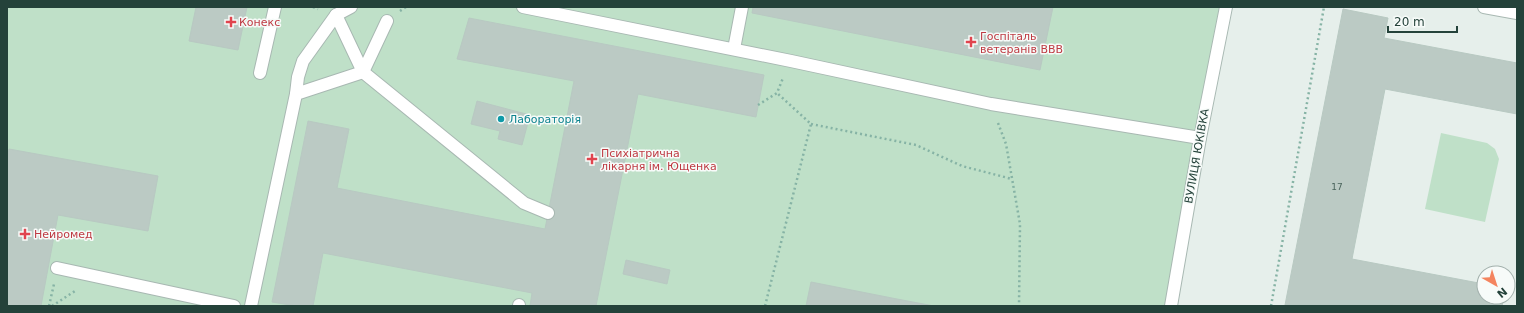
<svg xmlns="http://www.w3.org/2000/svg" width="1524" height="313" viewBox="0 0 1524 313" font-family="'DejaVu Sans',sans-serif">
  <rect width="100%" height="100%" fill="#e6efeb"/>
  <g fill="#bfe0c8">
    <path d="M7,7H1226L1171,306H7Z"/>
    <path d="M1441,133L1487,143L1495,149L1499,159L1485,222L1425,209Z"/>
  </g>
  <g fill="#bbcac4" stroke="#b8c9c2">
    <path d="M196,7H247L238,50L189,41Z"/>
    <path d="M753,7H1053L1040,70L752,13Z"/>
    <path d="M1343,9L1388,18L1384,38L1517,63V114L1385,89L1352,259L1484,284V297H1504L1502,306L1285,305Z"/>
    <path d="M469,18L764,75L756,117L638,94L596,306H530L532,293L323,253L313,306H296L272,302L308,121L349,129L337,188L545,229L574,81L457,59Z"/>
    <path d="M477,101L530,115L522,145L498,139L500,131L471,124Z"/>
    <path d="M9,149L158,176L148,231L58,215L41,306H7V158Z"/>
    <path d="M626,260L670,270L667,284L623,274Z"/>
    <path d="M811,282L897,299L934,306H806Z"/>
  </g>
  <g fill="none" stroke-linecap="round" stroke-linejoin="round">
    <defs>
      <g id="minor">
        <path d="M523,7L791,61L991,104L1200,138"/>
        <path d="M1484,7L1517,13"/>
        <path d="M387,21L363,72L524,203L548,213"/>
        <path d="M734,49L742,7"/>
        <path d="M260,73L275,7"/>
        <path d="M296,94L298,77L303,61L336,15L351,7"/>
        <path d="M57,268L234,306"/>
        <path d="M251,306L296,94L363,72L336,15"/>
        <path d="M519,306V305"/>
        <path d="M1171,306L1200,138L1226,7"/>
      </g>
    </defs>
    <use href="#minor" stroke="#a8b8b2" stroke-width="14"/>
    <g stroke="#86b3a5" stroke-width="2.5" stroke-dasharray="2 3" stroke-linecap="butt">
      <path d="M313,7L318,9"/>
      <path d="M400,11L406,7"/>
      <path d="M758,105L777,93L783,78"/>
      <path d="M998,123L1006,144L1020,224L1019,306"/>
      <path d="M811,124L916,145L962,166L1012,179"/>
      <path d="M49,306L54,284"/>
      <path d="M52,306L75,291"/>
      <path d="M765,306L811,124L777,93"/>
      <path d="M1271,306L1324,7"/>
    </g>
    <use href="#minor" stroke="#fff" stroke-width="12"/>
  </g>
  <g fill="#e0444e" stroke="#f7fbf9" stroke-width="1.5">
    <path d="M229 16h4v4h4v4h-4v4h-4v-4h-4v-4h4z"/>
    <path d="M969 36h4v4h4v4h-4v4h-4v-4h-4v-4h4z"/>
    <path d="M590 153h4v4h4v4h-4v4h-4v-4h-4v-4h4z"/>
    <path d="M23 228h4v4h4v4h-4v4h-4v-4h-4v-4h4z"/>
  </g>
  <circle fill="#0f9aa8" stroke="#f7fbf9" stroke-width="1.5" cx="501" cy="119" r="4"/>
  <g text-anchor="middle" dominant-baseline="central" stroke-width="3" stroke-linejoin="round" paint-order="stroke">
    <g font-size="9" fill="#4a645c">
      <text x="1337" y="187">17</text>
    </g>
    <g font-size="11" fill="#be3a42" stroke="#f7fbf9" text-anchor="start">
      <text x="239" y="22">Конекс</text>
      <text x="980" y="36">Госпіталь<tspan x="980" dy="13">ветеранів ВВВ</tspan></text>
      <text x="601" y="153">Психіатрична<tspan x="601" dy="13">лікарня ім. Ющенка</tspan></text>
      <text x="34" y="234">Нейромед</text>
    </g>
    <g font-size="11" fill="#0d838f" stroke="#f7fbf9" text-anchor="start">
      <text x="509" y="119">Лабораторія</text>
    </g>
    <g font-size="11" fill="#24423a" stroke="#f7fbf9">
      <text transform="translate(1197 156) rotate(-80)">ВУЛИЦЯ ЮКІВКА</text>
    </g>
  </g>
  <rect width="1524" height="313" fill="none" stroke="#24423a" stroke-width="16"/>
  <g transform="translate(1496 285) rotate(141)"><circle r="19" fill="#f7fbf9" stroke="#a3b1ad"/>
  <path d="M0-3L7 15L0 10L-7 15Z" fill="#f4845f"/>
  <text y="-6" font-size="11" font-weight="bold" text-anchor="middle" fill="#24423a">N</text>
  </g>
  <path d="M1388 26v6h69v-6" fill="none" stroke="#24423a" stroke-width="2"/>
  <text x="1394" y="26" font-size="12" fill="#24423a" stroke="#f7fbf9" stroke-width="3" paint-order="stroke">20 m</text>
</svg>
